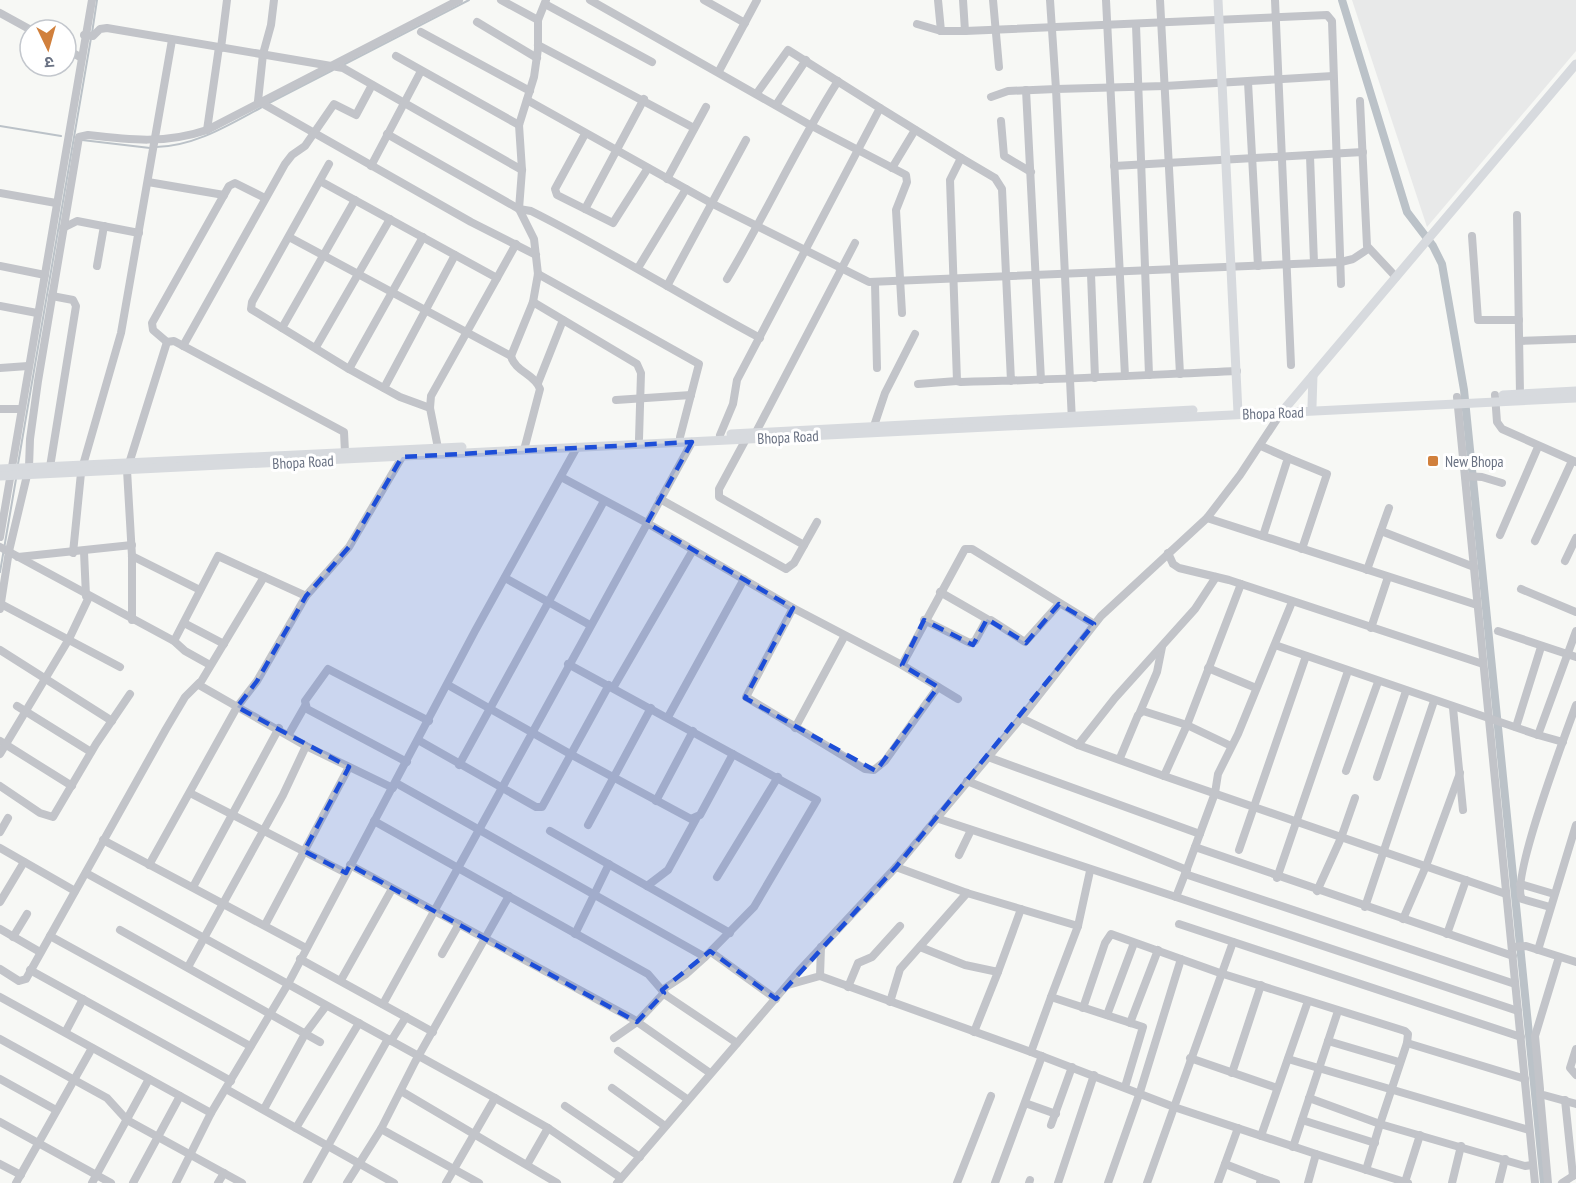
<svg xmlns="http://www.w3.org/2000/svg" width="1576" height="1183" viewBox="0 0 1576 1183" font-family="'PT Sans Narrow','Noto Sans Devanagari',sans-serif">
  <rect width="100%" height="100%" fill="#f7f8f5"/>
  <path fill="#e8e9e9" d="M1352,0H1576V51L1427,227Z"/>
  <g fill="none" stroke-linecap="round" stroke-linejoin="round">
    <g stroke="#bbc2c8" stroke-width="2">
      <path d="M92,33L97,0"/>
      <path d="M341,66L469,0"/>
      <path d="M269,103L333,70"/>
      <path d="M0,126L61,136"/>
      <path d="M82,140L150,148"/>
      <path d="M156,147C196,146 230,124 264,106"/>
      <path d="M18,464L91,38"/>
      <path d="M0,572L16,479"/>
    </g>
    <path stroke="#bbc2c8" stroke-width="8" d="M1342,0L1407,212L1433,246L1442,264L1464,390L1544,1183"/>
    <g stroke="#c2c4c9" stroke-width="8">
      <path d="M274,0L271,25L263,54L258,101L471,222L536,255"/>
      <path d="M501,0L538,20"/>
      <path d="M590,0L810,125L906,175L907,182L896,210L902,313"/>
      <path d="M704,0L745,23"/>
      <path d="M938,0L941,31"/>
      <path d="M963,0L965,31"/>
      <path d="M993,0L999,67"/>
      <path d="M1106,0L1125,376"/>
      <path d="M1160,0L1180,374"/>
      <path d="M1275,0L1291,365"/>
      <path d="M545,4L652,62"/>
      <path d="M0,13L31,30"/>
      <path d="M477,22L537,58"/>
      <path d="M917,24L941,31H965L1327,15L1332,21L1341,284"/>
      <path d="M1136,25L1149,375"/>
      <path d="M421,32L530,91"/>
      <path d="M84,35L93,36L100,29L107,28L343,68L522,170"/>
      <path d="M538,45L694,128"/>
      <path d="M221,48L227,0"/>
      <path d="M66,49L80,57"/>
      <path d="M396,56L519,125"/>
      <path d="M719,71L757,0"/>
      <path d="M1248,82L1258,266"/>
      <path d="M1026,90L1041,380"/>
      <path d="M757,93L788,50L880,108"/>
      <path d="M991,97L1008,91L1056,89L1050,0"/>
      <path d="M527,100L713,204L869,282L1341,262L1353,259L1368,249"/>
      <path d="M1360,101L1367,246L1396,277"/>
      <path d="M776,105L806,60"/>
      <path d="M1001,121L1004,156L1031,172"/>
      <path d="M207,130L219,47"/>
      <path d="M387,134L519,209L531,211C609,250 683,297 760,338"/>
      <path d="M585,134L555,189L557,195L613,223L648,168"/>
      <path d="M1310,156L1314,263"/>
      <path d="M329,164L252,302L251,309L349,369L400,397L430,408"/>
      <path d="M371,166L421,71"/>
      <path d="M1114,166L1363,152"/>
      <path d="M892,168L915,130"/>
      <path d="M667,179L706,107"/>
      <path d="M320,181L497,278"/>
      <path d="M148,182L224,195"/>
      <path d="M0,193L56,203"/>
      <path d="M585,209L644,99"/>
      <path d="M1517,215L1520,394"/>
      <path d="M63,228L77,221L139,233"/>
      <path d="M1472,236L1478,320H1519"/>
      <path d="M289,237L511,356"/>
      <path d="M0,266L45,275"/>
      <path d="M97,266L104,226"/>
      <path d="M638,268L686,189"/>
      <path d="M538,274L699,364L680,437"/>
      <path d="M1091,274L1095,378"/>
      <path d="M727,279C766,214 797,145 838,81"/>
      <path d="M875,283L877,368"/>
      <path d="M667,286L746,140"/>
      <path d="M533,302L637,364L641,373L639,439"/>
      <path d="M0,306L37,313"/>
      <path d="M282,328L355,200"/>
      <path d="M1520,341L1576,339"/>
      <path d="M167,342L153,330L152,323L229,186L235,183L265,198"/>
      <path d="M183,346L285,164L292,155L305,146L334,104L356,115L372,85"/>
      <path d="M316,347L390,219"/>
      <path d="M0,368L28,366"/>
      <path d="M349,369L423,237"/>
      <path d="M1011,381L1002,189L995,178L961,158L950,180L957,381L961,382C1053,380 1145,375 1237,371"/>
      <path d="M538,383L563,320"/>
      <path d="M918,384L957,381"/>
      <path d="M384,388L455,255"/>
      <path d="M1495,395L1497,422L1502,429L1576,462"/>
      <path d="M1457,397L1535,1183"/>
      <path d="M616,400L691,395"/>
      <path d="M0,409H21"/>
      <path d="M1072,421L1056,89L1165,86L1333,76"/>
      <path d="M874,426L885,393L915,334"/>
      <path d="M756,432L855,243"/>
      <path d="M720,435L733,404L737,380L880,108L961,158"/>
      <path d="M746,439L719,489V497L804,545"/>
      <path d="M1261,446L1288,458L1263,536"/>
      <path d="M438,448L430,408L431,396L516,244"/>
      <path d="M524,450L540,389C535,374 515,372 511,356L533,302L538,274L534,239L519,209L522,170L519,125L534,77L538,49V20L546,0"/>
      <path d="M1288,458L1327,474L1302,549"/>
      <path d="M83,465L121,333L172,40"/>
      <path d="M50,467L76,306L73,300L52,296"/>
      <path d="M1465,476L1482,477L1502,483"/>
      <path d="M561,477L647,523L793,608"/>
      <path d="M660,499L786,569L794,563L817,522"/>
      <path d="M1207,518L1477,605"/>
      <path d="M1381,531L1474,567"/>
      <path d="M1500,535L1538,447"/>
      <path d="M0,537L92,0"/>
      <path d="M1535,541L1572,461"/>
      <path d="M0,547L174,641L185,651L210,665"/>
      <path d="M84,552L86,596"/>
      <path d="M73,553L81,473"/>
      <path d="M1168,553L1173,564L1179,568L1229,580L1483,664"/>
      <path d="M132,556L200,590"/>
      <path d="M18,557L132,545"/>
      <path d="M1565,561L1576,538"/>
      <path d="M1367,570L1389,508"/>
      <path d="M264,577L199,685L306,746L393,788"/>
      <path d="M505,578L590,625"/>
      <path d="M1241,584L1187,725L1164,776L1506,894"/>
      <path d="M1521,589L1576,612"/>
      <path d="M940,592L987,619"/>
      <path d="M1,604L120,667"/>
      <path d="M0,609L9,551L29,467L30,439L38,381L79,137L88,135C130,140 166,144 207,130L459,0"/>
      <path d="M132,620V556L127,470L167,342L174,341L344,432L345,452"/>
      <path d="M924,620L970,643L975,641L986,621L991,620L1025,642L1059,604"/>
      <path d="M184,623L224,644"/>
      <path d="M1371,628L1388,577"/>
      <path d="M1498,631L1576,657"/>
      <path d="M174,641L218,556L306,596"/>
      <path d="M1275,645L1538,735L1576,631"/>
      <path d="M0,650L112,721"/>
      <path d="M902,665L793,608L746,697L865,769L874,770L885,761L938,687"/>
      <path d="M1208,668L1256,688"/>
      <path d="M448,685L572,755L691,819L700,815L733,754"/>
      <path d="M613,688L693,550"/>
      <path d="M958,699L902,665L965,549H972L1094,624"/>
      <path d="M17,706L91,752"/>
      <path d="M1453,708L1463,810"/>
      <path d="M1140,712L1157,672L1162,647"/>
      <path d="M668,717L744,579"/>
      <path d="M1021,718L1078,745L1115,698L1195,609L1216,577"/>
      <path d="M1516,727L1541,647"/>
      <path d="M795,728L844,637"/>
      <path d="M289,734L305,706"/>
      <path d="M1538,735L1563,742"/>
      <path d="M418,740L536,807H542L609,685"/>
      <path d="M0,741L72,786"/>
      <path d="M1078,745L1164,776"/>
      <path d="M0,754L69,639L89,597"/>
      <path d="M988,757L1200,834"/>
      <path d="M1120,758L1138,715L1143,711L1187,725L1231,746"/>
      <path d="M407,762L307,709L305,701L328,669L429,721"/>
      <path d="M459,765L604,501"/>
      <path d="M1346,771L1378,682"/>
      <path d="M1377,777L1406,691"/>
      <path d="M967,781L1187,870"/>
      <path d="M396,783L705,957L754,907L817,800L568,664"/>
      <path d="M0,786L40,813L53,817L96,744L130,694"/>
      <path d="M190,793L346,873"/>
      <path d="M656,801L693,731"/>
      <path d="M936,818L1176,897"/>
      <path d="M374,821L458,868L692,442"/>
      <path d="M588,825L651,708"/>
      <path d="M550,831L730,933"/>
      <path d="M0,832L8,818"/>
      <path d="M103,840L306,948"/>
      <path d="M1195,847L1215,793L1218,774L1238,734L1292,602"/>
      <path d="M0,848L75,891"/>
      <path d="M1239,850L1306,656"/>
      <path d="M959,855L971,830"/>
      <path d="M149,865L237,707L257,681L306,596L349,547L402,457"/>
      <path d="M350,865L633,1019L710,1073"/>
      <path d="M896,867L967,893L1078,926L1051,997L1143,1027L1125,1087"/>
      <path d="M86,873L495,1098L548,1128L621,1178"/>
      <path d="M1185,874L1176,897L1518,1011"/>
      <path d="M717,877L778,777"/>
      <path d="M1277,878L1348,671"/>
      <path d="M1520,884L1554,894"/>
      <path d="M647,886L668,870L696,819"/>
      <path d="M193,887L279,728"/>
      <path d="M1317,891L1341,838L1355,798"/>
      <path d="M0,902L24,862"/>
      <path d="M1365,907L1434,701"/>
      <path d="M1550,907L1522,899C1510,880 1566,733 1576,705"/>
      <path d="M1403,919L1426,866L1460,773"/>
      <path d="M1179,924L1521,1037"/>
      <path d="M265,925L349,767"/>
      <path d="M1078,926L1090,871"/>
      <path d="M0,929L40,952"/>
      <path d="M120,930L320,1042"/>
      <path d="M575,934L609,864"/>
      <path d="M1447,934L1466,880"/>
      <path d="M50,936L250,1046"/>
      <path d="M13,937L27,914"/>
      <path d="M920,947L965,965L998,972L1021,909"/>
      <path d="M1512,947L1526,946L1576,962"/>
      <path d="M1538,950L1576,825"/>
      <path d="M711,952L776,999"/>
      <path d="M442,954L459,924"/>
      <path d="M1513,956L1195,847L1185,874L1515,984"/>
      <path d="M1559,957L1535,1036L1540,1089V1094L1576,1104"/>
      <path d="M300,959L433,1032"/>
      <path d="M188,967L283,795L306,746"/>
      <path d="M0,969L19,981L26,979L166,729L185,697L199,683"/>
      <path d="M30,970L231,1081"/>
      <path d="M820,976L1031,1052L1174,1107L1316,1154"/>
      <path d="M341,980L392,889"/>
      <path d="M788,985L820,976L821,947"/>
      <path d="M848,987L858,963L872,957L900,926"/>
      <path d="M662,990L685,975L705,957"/>
      <path d="M0,997L211,1113"/>
      <path d="M890,1002L900,969L967,893"/>
      <path d="M383,1004L458,868L648,974L667,996L737,1043"/>
      <path d="M1083,1008L1105,943L1111,934L1220,973L1405,1031L1408,1034L1407,1043L1380,1124L1525,1166L1532,1165"/>
      <path d="M1107,1015L1134,943"/>
      <path d="M1130,1023L1158,950"/>
      <path d="M66,1031L83,999"/>
      <path d="M974,1032L998,972"/>
      <path d="M614,1038L637,1022L664,993"/>
      <path d="M0,1039L107,1098L127,1120L242,1183"/>
      <path d="M391,1041L406,1017"/>
      <path d="M1328,1041L1399,1062"/>
      <path d="M1407,1043L1525,1079"/>
      <path d="M1576,1049L1570,1068L1576,1075"/>
      <path d="M618,1051L687,1099"/>
      <path d="M1031,1052L1051,997"/>
      <path d="M1190,1058L1277,1088"/>
      <path d="M1288,1059L1529,1130"/>
      <path d="M1232,1073L1261,985"/>
      <path d="M0,1079L56,1110"/>
      <path d="M612,1088L665,1126"/>
      <path d="M226,1089L394,1183"/>
      <path d="M401,1091L557,1183"/>
      <path d="M1540,1094L1548,1183"/>
      <path d="M1309,1098L1380,1124L1366,1170"/>
      <path d="M1565,1100L1573,1176L1576,1174"/>
      <path d="M1025,1103L1056,1114"/>
      <path d="M565,1106L640,1157"/>
      <path d="M264,1109L305,1034L326,1006"/>
      <path d="M1302,1120L1375,1143"/>
      <path d="M0,1122L111,1183"/>
      <path d="M1051,1125L1072,1067"/>
      <path d="M296,1128L359,1023"/>
      <path d="M381,1129L479,1183"/>
      <path d="M1261,1136L1308,1001"/>
      <path d="M1293,1147L1338,1011"/>
      <path d="M528,1163L548,1128"/>
      <path d="M0,1164L21,1175"/>
      <path d="M1225,1164L1261,1178"/>
      <path d="M1405,1182L1420,1135"/>
      <path d="M16,1183L92,1048"/>
      <path d="M92,1183L149,1079"/>
      <path d="M133,1183L180,1096"/>
      <path d="M176,1183L211,1113L288,984L475,631L577,447"/>
      <path d="M218,1183L224,1173"/>
      <path d="M307,1183L388,1039"/>
      <path d="M347,1183L381,1129L415,1062L509,896"/>
      <path d="M446,1183L495,1098"/>
      <path d="M617,1183L799,971L896,867L1021,718L1101,616L1207,518L1240,475L1281,413"/>
      <path d="M957,1183L991,1096"/>
      <path d="M995,1183L1042,1056"/>
      <path d="M1029,1183L1030,1180"/>
      <path d="M1058,1183L1094,1075"/>
      <path d="M1108,1183L1140,1092L1181,959"/>
      <path d="M1147,1183L1233,942"/>
      <path d="M1218,1183L1238,1128"/>
      <path d="M1260,1183L1261,1178L1276,1183"/>
      <path d="M1308,1183L1316,1154L1408,1183"/>
      <path d="M1452,1183L1461,1146"/>
      <path d="M1499,1183L1505,1159"/>
      <path d="M1562,1183L1573,1176"/>
    </g>
    <g stroke="#d7dade" stroke-width="9">
      <path d="M1218,0L1238,413"/>
      <path d="M1503,395L1576,391"/>
      <path d="M1312,406L1313,375"/>
      <path d="M1281,413L1576,64"/>
      <path d="M731,434L1193,410"/>
      <path d="M0,469L462,447"/>
      <path d="M0,476L1576,398"/>
    </g>
  </g>
  <path fill="#1d4ed8" fill-opacity="0.2" stroke="#1d4ed8" stroke-width="4.5" stroke-dasharray="12 8" stroke-linejoin="round" d="M692,442L647,523L793,608L745,698L876,771L938,687L902,665L924,620L973,645L987,619L1026,643L1059,604L1094,624L896,867L776,999L710,951L662,990L664,993L637,1022L350,865L346,873L304,851L349,767L237,707L257,681L306,596L349,547L402,457Z"/>
  <rect fill="#d1803c" stroke="#fff" stroke-width="2" x="1427" y="455" width="12" height="12" rx="3"/>
  <g text-anchor="middle" dominant-baseline="central" stroke-width="6" stroke-linejoin="round" paint-order="stroke">
    <g font-size="15" fill="#6a7283" stroke="#fff">
      <text transform="translate(1273 413) rotate(-2)">Bhopa Road</text>
      <text transform="translate(788 437) rotate(-3)">Bhopa Road</text>
      <text transform="translate(303 462) rotate(-3)">Bhopa Road</text>
    </g>
    <g font-size="15" fill="#6a7283" stroke="#fff" text-anchor="start">
      <text x="1445" y="461">New Bhopa</text>
    </g>
  </g>
  <g transform="translate(48 48) rotate(175)"><circle r="28" fill="#ffffff" stroke="#c3c7cd" stroke-width="1.5"/>
  <path d="M0-4.5L10 22L0 15L-10 22Z" fill="#d1803c"/>
  <text y="-9" font-size="16" font-weight="bold" text-anchor="middle" fill="#6a7283">उ</text>
  </g>
</svg>
